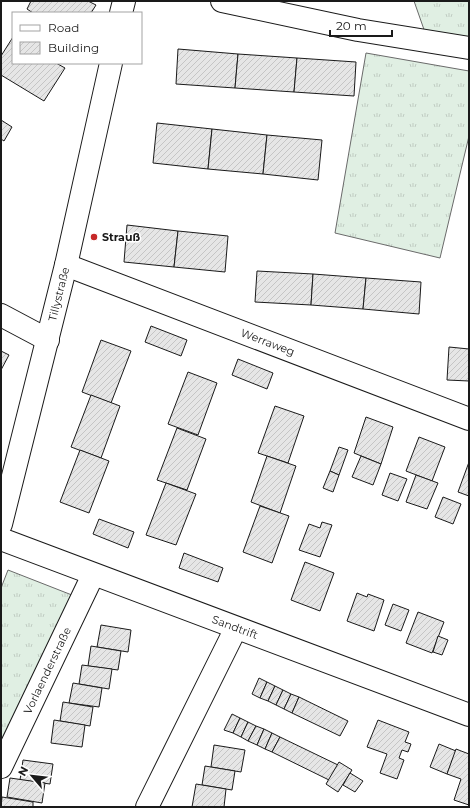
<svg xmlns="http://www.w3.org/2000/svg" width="470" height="808" viewBox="0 0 470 808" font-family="Montserrat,sans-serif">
  <defs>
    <pattern id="grass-tufts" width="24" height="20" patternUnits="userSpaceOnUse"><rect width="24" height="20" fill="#e0efe3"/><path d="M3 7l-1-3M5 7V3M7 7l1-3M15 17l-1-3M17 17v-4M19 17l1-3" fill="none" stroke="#c0ccc2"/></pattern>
    <pattern id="building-hatch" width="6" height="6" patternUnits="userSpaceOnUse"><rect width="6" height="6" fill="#e6e6e6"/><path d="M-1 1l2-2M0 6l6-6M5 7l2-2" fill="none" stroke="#c5c5c5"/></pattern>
  </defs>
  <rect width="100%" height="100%" fill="#fff"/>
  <g fill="url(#grass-tufts)" stroke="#6a6a6a">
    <path d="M414,1H469V48L428,41Z"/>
    <path d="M366,53L469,71V136L440,258L335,233Z"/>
    <path d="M8,570L77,597L1,759V588Z"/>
  </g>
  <g fill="url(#building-hatch)" stroke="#1a1a1a">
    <path d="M31,1H88L96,5L91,13H33L27,9Z"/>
    <path d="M13,37V63H56L65,68L44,101L1,75V56Z"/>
    <path d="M178,49L238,54L235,88L176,84Z"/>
    <path d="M238,54L297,58L294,92L235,88Z"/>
    <path d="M297,58L356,62L354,96L294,92Z"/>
    <path d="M1,120L12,127L4,141L1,139Z"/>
    <path d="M157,123L212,129L208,169L153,163Z"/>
    <path d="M212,129L267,135L263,174L208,169Z"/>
    <path d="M267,135L322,140L318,180L263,174Z"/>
    <path d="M127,225L178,231L174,267L124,262Z"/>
    <path d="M178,231L228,236L225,272L174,267Z"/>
    <path d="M257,271L313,274L311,305L255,302Z"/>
    <path d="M313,274L366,278L363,309L311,305Z"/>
    <path d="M366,278L421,282L419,314L363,309Z"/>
    <path d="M151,326L187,340L181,356L145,342Z"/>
    <path d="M101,340L131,351L111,403L82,392Z"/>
    <path d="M449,347L469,349V381L447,380Z"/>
    <path d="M1,351L9,355L1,370Z"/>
    <path d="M238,359L273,373L267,389L232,375Z"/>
    <path d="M188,372L217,383L198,435L168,424Z"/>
    <path d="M91,395L120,406L101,458L71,447Z"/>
    <path d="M275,406L304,416L288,463L258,453Z"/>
    <path d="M366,417L393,427L381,464L354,453Z"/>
    <path d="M177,428L206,439L187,490L157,480Z"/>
    <path d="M419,437L445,447L432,481L406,471Z"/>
    <path d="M339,447L348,450L339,475L330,471Z"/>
    <path d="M80,450L109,461L89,513L60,502Z"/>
    <path d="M267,456L296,466L280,513L251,502Z"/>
    <path d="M361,456L381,464L373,485L352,477Z"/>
    <path d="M469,462V496L458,492Z"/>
    <path d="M330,471L339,475L333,492L323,488Z"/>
    <path d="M390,473L407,479L398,501L382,495Z"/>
    <path d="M416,475L438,483L427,509L406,502Z"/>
    <path d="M166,483L196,494L176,545L146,535Z"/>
    <path d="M443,497L461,504L453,524L435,517Z"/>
    <path d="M260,506L289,516L272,563L243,552Z"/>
    <path d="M99,519L134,532L128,548L93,534Z"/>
    <path d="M322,522L332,525L320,557L299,550L309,524L320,528Z"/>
    <path d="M184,553L223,568L218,582L179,568Z"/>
    <path d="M305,562L334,573L320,611L291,600Z"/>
    <path d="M357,593L367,597L368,594L384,600L374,631L347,621Z"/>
    <path d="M393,604L409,610L401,631L385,625Z"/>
    <path d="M418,612L444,622L432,653L406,643Z"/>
    <path d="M101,625L131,630L128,652L97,647Z"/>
    <path d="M438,636L448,640L442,655L433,652Z"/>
    <path d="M91,646L121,651L118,670L88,666Z"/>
    <path d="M82,665L112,669L109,689L79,684Z"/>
    <path d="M259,678L267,682L260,698L252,694Z"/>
    <path d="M267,682L275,686L268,701L260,698Z"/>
    <path d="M73,683L102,688L99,707L69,703Z"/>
    <path d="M275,686L283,690L276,705L268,701Z"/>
    <path d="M283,690L291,694L284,709L276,705Z"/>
    <path d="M291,694L299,697L292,713L284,709Z"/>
    <path d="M299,697L348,721L340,736L292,713Z"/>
    <path d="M63,702L93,707L90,726L60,721Z"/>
    <path d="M232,714L240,718L233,733L224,730Z"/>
    <path d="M240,718L248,722L241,737L233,733Z"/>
    <path d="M54,720L85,725L82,747L51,743Z"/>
    <path d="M378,720L409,732L405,742L411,744L408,752L402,750L399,758L404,760L397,779L380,773L387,754L367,747Z"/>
    <path d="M248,722L256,726L248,741L241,737Z"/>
    <path d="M256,726L264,729L257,745L248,741Z"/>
    <path d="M264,729L272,733L265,749L257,745Z"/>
    <path d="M272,733L280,737L272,752L265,749Z"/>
    <path d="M280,737L338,765L329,780L272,752Z"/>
    <path d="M439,744L456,751L447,774L430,767Z"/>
    <path d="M214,745L245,750L241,772L211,767Z"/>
    <path d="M456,749L469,754V805L454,800L461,779L447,774Z"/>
    <path d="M23,760L53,764L50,784L20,780Z"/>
    <path d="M339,762L352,770L338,792L326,784Z"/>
    <path d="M205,766L235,771L232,790L202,785Z"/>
    <path d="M350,773L363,781L355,792L343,785Z"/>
    <path d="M10,778L45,783L42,803L7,797Z"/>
    <path d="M196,784L226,789L224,807H192Z"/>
    <path d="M2,797L33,802V807H1Z"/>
  </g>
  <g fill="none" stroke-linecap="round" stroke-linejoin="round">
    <defs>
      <g id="minor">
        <path d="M222,1L358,30L469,48"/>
        <path d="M121,13L124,1"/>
        <path id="s1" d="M66,265L469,419"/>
        <path d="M1,315L48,340"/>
        <path id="s2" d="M1,524L66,265L111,63"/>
        <path id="s3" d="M1,539L469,715"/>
        <path id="s4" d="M1,767L93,575"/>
        <path d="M147,807L236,628"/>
      </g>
    </defs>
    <use href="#minor" stroke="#1a1a1a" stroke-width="24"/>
    <use href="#minor" stroke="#fff" stroke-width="22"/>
  </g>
  <circle fill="#c62828" stroke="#fff" stroke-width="1.5" cx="94" cy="237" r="4"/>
  <g text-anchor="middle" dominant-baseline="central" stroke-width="3" stroke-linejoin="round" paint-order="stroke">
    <g font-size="11" font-weight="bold" fill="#1a1a1a" stroke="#fff" text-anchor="start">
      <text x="102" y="237">Strauß</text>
    </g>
    <g font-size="11" fill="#1a1a1a" stroke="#fff">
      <text stroke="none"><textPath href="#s2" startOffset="237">Tillystraße</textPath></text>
      <text stroke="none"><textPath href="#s1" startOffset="216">Werraweg</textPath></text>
      <text stroke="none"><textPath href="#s3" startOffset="250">Sandtrift</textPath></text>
      <text stroke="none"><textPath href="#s4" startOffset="107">Vorlaenderstraße</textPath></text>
    </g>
  </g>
  <rect width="470" height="808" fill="none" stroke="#1a1a1a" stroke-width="4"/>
  <rect x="12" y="12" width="130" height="52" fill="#ffffff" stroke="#a3a3a3"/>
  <rect x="20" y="25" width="20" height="6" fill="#ffffff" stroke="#a3a3a3"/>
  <text x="48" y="32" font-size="12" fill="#1a1a1a">Road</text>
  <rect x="20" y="42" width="20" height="12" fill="url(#building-hatch)" stroke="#a3a3a3"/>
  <text x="48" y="52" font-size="12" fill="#1a1a1a">Building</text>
  <g transform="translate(32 776) rotate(298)" stroke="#ffffff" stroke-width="3" paint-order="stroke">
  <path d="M0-3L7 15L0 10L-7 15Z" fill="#1a1a1a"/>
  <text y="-6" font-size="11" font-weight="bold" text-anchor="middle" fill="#1a1a1a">N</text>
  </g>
  <path d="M330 30v6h62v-6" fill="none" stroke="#1a1a1a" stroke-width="2"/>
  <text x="336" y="30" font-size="12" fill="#1a1a1a" stroke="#ffffff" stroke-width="3" paint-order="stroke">20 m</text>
</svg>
